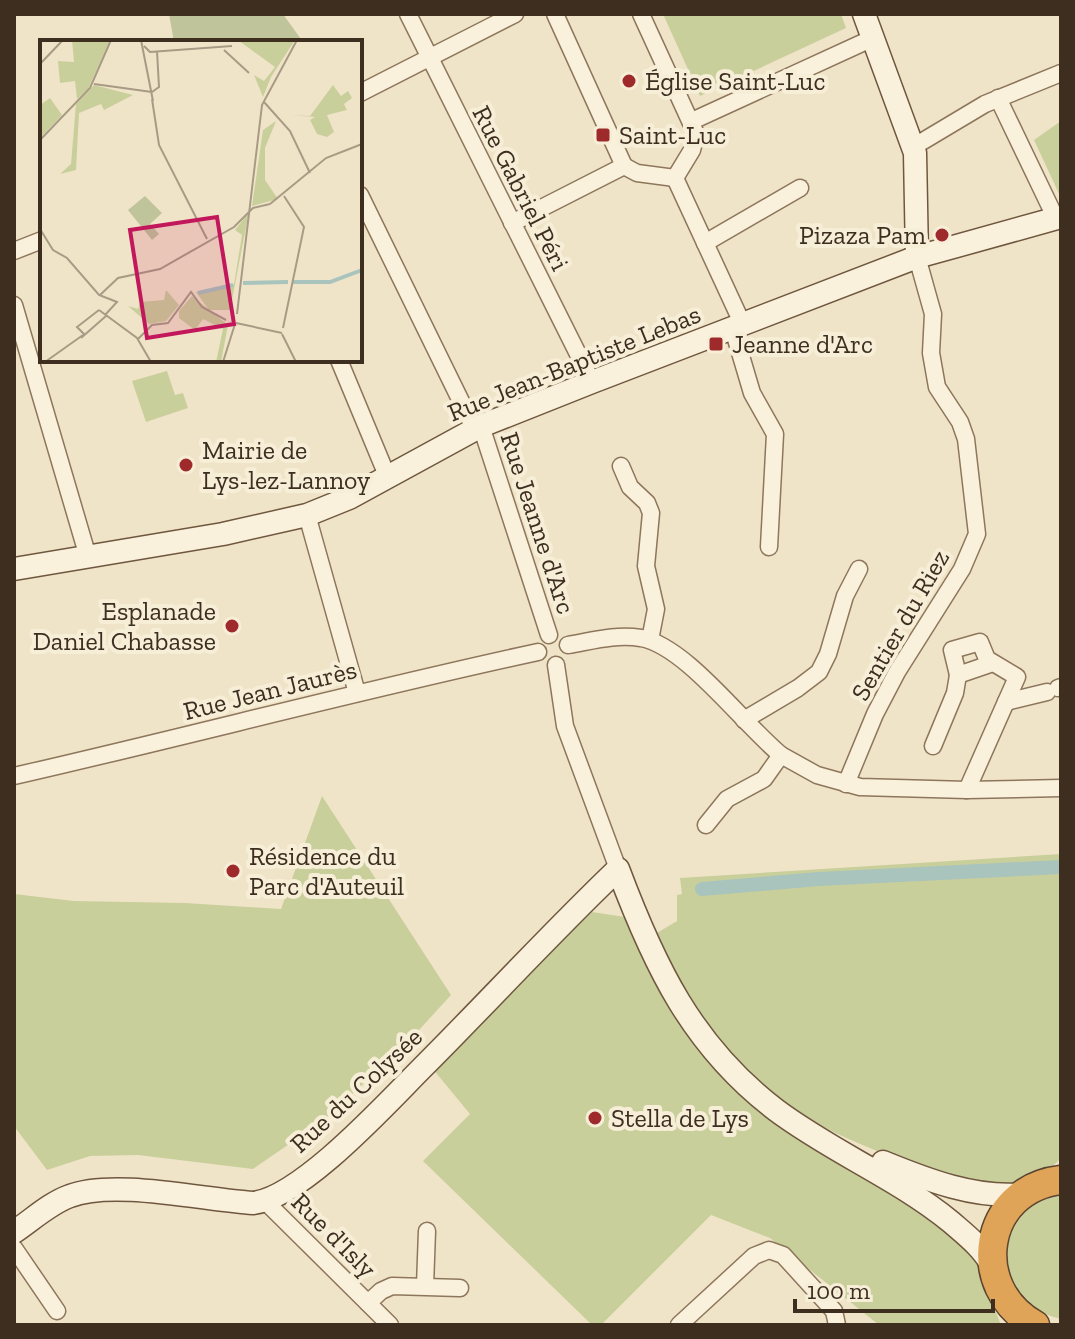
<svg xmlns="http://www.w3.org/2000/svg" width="1075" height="1339" viewBox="0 0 1075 1339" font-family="'Zilla Slab',serif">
  <rect width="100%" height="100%" fill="#f0e4c8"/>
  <g fill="#c9cf9b">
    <path d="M663,14H841L846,28L700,96Z"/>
    <path d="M1061,121V198L1034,140Z"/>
    <path d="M167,371L175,395L183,393L188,408L146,422L132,381Z"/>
    <path d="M322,796L451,995L409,1041L327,1118L253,1169L138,1155L90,1156L47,1170L14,1126V894L74,901L185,903L281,909Z"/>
    <path d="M1061,854V1158C1048,1173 1027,1181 1007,1184C959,1190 808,1128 772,1095C750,1076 716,1043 699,1021C681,998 667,963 652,936L677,921V895L682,894L680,878Z"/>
    <path d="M592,912L625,917L651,974L674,1013L712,1063L906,1198L980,1261L990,1297L1001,1325H879L770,1238L711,1215L601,1325H592L423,1161L470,1114L432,1068L512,987Z"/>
    <path d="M1061,1195V1319C990,1304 987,1206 1061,1195Z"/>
  </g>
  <path fill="#bfc49a" d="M169,14H283L303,42H174Z"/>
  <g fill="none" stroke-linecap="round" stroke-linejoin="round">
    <path stroke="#a9c4bc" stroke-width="14" d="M702,889L819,879L1061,867"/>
    <defs>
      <g id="street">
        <path d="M408,14L592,382"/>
        <path d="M555,14L624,166"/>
        <path d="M641,14L696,134L692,150L675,178"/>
        <path d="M360,93L515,14"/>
        <path d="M998,98L1056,219"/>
        <path d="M692,121L873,38"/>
        <path d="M913,147L985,104L1061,73"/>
        <path d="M624,166L637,173L675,178"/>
        <path d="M675,178L743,325"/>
        <path d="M360,195L475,430"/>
        <path d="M512,223L624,166"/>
        <path d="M705,243L800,188"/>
        <path d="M14,251L42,240"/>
        <path d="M14,305L88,557"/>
        <path d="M733,329L752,393L775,434L769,547"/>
        <path d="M339,360L388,478"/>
        <path d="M481,426L549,635"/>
        <path d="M621,466L630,487L647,503L651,513L646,566L656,609L650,640"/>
        <path d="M307,515L357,693"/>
        <path d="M568,645C592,641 615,634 641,638C686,646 743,724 781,755L817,775L860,787L967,790L1061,788"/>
        <path d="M556,665L565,726L618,869"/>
        <path d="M1058,688L1061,687"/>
        <path d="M1006,702L1047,692"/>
        <path d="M744,720L798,688L819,672L828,654L845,596L859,569"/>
        <path d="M933,746L955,693L958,675"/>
        <path d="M14,776C189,736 362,690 538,652"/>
        <path d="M846,784L875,714L897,672L962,569L977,534L966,439L960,422L937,387L931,353L933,314L917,257"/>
        <path d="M967,790L1017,677L987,659L980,642L952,650L958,675L993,663"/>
        <path d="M706,825L727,799L764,779L781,755"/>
        <path d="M266,1202L390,1325"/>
        <path d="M14,1248L57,1311"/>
        <path d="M425,1286L427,1231"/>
        <path d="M368,1303L381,1291L392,1286L460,1288"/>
        <path d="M679,1325L754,1256L769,1250L783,1255L834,1311L837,1325"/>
      </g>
      <g id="secondary">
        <path d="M864,14L915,153L917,257"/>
        <path d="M14,569L223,534L307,515L349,498L481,426L592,382L917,257L1061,217"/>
        <path d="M883,1162C927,1180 976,1199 1024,1194"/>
        <path d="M14,1232C32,1220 50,1203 70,1196C114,1179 204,1200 253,1203C301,1198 387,1103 422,1068C488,1002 551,933 618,869C654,965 692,1046 776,1110C832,1152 897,1178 951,1222C966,1235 983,1248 992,1266"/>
      </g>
      <path id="highway" d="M1035,1325C968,1288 982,1189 1061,1180"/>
    </defs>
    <use href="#street" stroke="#8d765c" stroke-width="19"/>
    <use href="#secondary" stroke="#6f573f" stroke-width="25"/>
    <use href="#highway" stroke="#5b4430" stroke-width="31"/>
    <use href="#street" stroke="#faf1dc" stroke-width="16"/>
    <use href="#secondary" stroke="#faf1dc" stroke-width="22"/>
    <use href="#highway" stroke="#e0a458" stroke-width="28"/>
  </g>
  <g fill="#9e2a2b" stroke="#f7eed8" stroke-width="3">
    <circle cx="629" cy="81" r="8"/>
    <rect x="595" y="127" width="16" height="16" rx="4"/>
    <circle cx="942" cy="235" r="8"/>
    <rect x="708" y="336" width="16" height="16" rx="4"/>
    <circle cx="186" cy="465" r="8"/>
    <circle cx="232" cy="626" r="8"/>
    <circle cx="233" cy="871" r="8"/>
    <circle cx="595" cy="1118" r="8"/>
  </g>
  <g text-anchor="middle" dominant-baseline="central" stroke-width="8" stroke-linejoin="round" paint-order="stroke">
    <g font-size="26" fill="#3d2e20" stroke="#f7eed8" text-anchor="start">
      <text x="645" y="81">Église Saint-Luc</text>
      <text x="619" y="135">Saint-Luc</text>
      <text x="926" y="235" text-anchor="end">Pizaza Pam</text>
      <text x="732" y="344">Jeanne d'Arc</text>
      <text x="202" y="450">Mairie de<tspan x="202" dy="30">Lys-lez-Lannoy</tspan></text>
      <text x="216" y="611" text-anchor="end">Esplanade<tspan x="216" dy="30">Daniel Chabasse</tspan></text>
      <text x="249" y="856">Résidence du<tspan x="249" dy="30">Parc d'Auteuil</tspan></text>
      <text x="611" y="1118">Stella de Lys</text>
    </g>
    <g font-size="26" fill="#3d2e20" stroke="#f7eed8">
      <text transform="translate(521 188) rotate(63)">Rue Gabriel Péri</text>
      <text transform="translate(574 363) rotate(-22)">Rue Jean-Baptiste Lebas</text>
      <text transform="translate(538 523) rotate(72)">Rue Jeanne d'Arc</text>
      <text transform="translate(900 625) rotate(-60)">Sentier du Riez</text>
      <text transform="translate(270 690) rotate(-14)">Rue Jean Jaurès</text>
      <text transform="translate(356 1090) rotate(-43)">Rue du Colysée</text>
      <text transform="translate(334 1235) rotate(45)">Rue d'Isly</text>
    </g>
  </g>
  <g transform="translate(40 40)">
    <rect width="322" height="322" fill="#f0e4c8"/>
    <path d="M32,0H70L48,49L37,59L35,41L20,43L18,21L34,22ZM255,0L231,37L223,57L214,35L224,41L235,27L199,1ZM54,45L93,55L64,70L61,64L39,73L36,130L20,134L31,124L36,64ZM293,45L301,56L308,51L312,58L304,64L307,70L287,75L294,92L287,97L277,94L270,80L275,77L250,75L270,76ZM10,58L22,75L0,98V65ZM236,81L225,108V140L238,159L212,166L223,90ZM209,172L190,270H169L156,252L194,244L202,195L195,190ZM126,250L139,265L126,281L109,284L88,266L98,269L100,262L124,260ZM152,256L188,285L181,322H176L183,289L163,279L155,290L139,278V271Z" fill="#c9cf9b"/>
    <path d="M105,156L122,173L110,184L119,194L112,200L88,170Z" fill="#bfc49a"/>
    <path fill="none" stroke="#a9c4bc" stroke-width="4" d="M252,242H290L322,230M203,243L248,242M158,253L193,245"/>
    <path fill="none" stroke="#a89b85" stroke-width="2" d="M101,0L113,61M104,6L110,12L192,6M184,10L209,33M0,24L23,0M54,44L112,52M112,52L119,47L117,11M112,59L119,105L167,199M224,62L250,91L270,133M0,100L50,48L71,0M230,164L286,118L322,104M0,189L13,210L27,218L59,255L77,262L65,275M60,255L78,238L120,229L194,187L213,168L230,164M59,270L97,298L111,322M197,274L222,65L257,0M196,283L242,293M243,288L264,187L244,156M242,294L256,322M45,295L37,287L59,270M41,298L66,276M98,299L112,285L128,283L151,252L162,267L186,280M5,322L43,295M183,322L195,284"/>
    <path fill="#c2185b" fill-opacity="0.15" stroke="#c2185b" stroke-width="4" d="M177,177L194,284L107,298L90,190Z"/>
    <rect width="322" height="322" fill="none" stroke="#3d2e20" stroke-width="4"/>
  </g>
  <rect width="1075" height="1339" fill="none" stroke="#3d2e20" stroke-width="32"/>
  <path d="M795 1299v12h198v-12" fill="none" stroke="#3d2e20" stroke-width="4"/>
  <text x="807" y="1299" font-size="24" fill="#3d2e20" stroke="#f7eed8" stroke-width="6" paint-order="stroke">100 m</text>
</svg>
